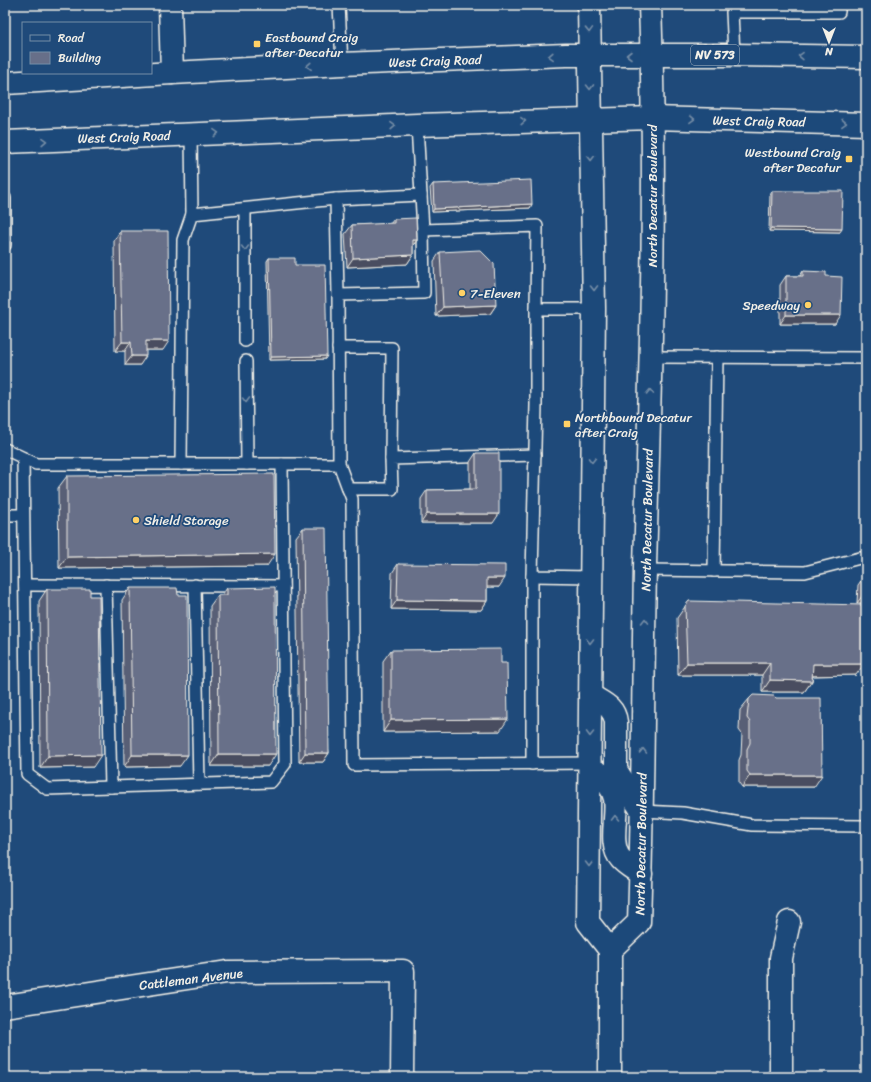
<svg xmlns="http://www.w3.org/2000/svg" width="871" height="1082" viewBox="0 0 871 1082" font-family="Sriracha,sans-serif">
  <rect width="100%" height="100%" fill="#1f4a7a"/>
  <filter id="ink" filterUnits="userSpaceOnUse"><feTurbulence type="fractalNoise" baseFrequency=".025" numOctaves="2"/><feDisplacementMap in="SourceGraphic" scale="8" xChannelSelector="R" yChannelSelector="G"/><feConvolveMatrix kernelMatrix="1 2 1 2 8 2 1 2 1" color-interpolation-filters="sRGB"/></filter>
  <g filter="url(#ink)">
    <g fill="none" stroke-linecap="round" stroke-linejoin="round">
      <defs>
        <g id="service">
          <path d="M339,5L342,64"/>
          <path d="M734,55L732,12H839V5"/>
          <path d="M417,125L423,230L537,226L536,309H594"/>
          <path d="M5,198V245"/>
          <path d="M245,209V341"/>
          <path d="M192,214L336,199"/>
          <path d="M338,295L424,293L423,230"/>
          <path d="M536,309V405L532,576L591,577"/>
          <path d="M338,348H392L391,459"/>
          <path d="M651,357L866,358"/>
          <path d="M246,361L247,464"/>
          <path d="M5,449L36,464H339L352,499L354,765L589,763"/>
          <path d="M23,458L27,774L47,789L271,782L285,764L282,464"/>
          <path d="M181,464L183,240L192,214L191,135"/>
          <path d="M339,464L338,295L336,199L421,195"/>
          <path d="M348,489H392L391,459L535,455"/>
          <path d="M5,515H23"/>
          <path d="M645,570L805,572L860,558H866"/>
          <path d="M714,571L717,357"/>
          <path d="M25,585L283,586"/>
          <path d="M106,585L111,787"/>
          <path d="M195,585L199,784"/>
          <path d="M532,764V576"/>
          <path d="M642,811L683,813L752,825L866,826"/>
        </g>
        <g id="minor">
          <path d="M170,5L172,73"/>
          <path d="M5,1006L227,972L403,971L402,1077"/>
          <path d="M781,1077V958L789,922"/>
        </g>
        <g id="primary">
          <path d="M589,5L594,309L591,602L588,922L610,950V1077"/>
          <path d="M5,83L172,73L342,64L566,55H734L866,57"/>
          <path d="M5,142L417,125L653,118L866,124"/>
          <path d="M590,695C602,703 614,706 616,722V770L642,811"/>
          <path d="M596,771C604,779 613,787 615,799C618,816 608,845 621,859C626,865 634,869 641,874"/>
          <path d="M610,950L639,922C643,803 643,685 645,567C650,380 657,192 650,5"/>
        </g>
      </defs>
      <use href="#service" stroke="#f4f1e8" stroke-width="14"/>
      <use href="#minor" stroke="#f4f1e8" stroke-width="25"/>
      <use href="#primary" stroke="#f4f1e8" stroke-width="25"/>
      <use href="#service" stroke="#1f4a7a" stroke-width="11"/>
      <use href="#minor" stroke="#1f4a7a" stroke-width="22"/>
      <use href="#primary" stroke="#1f4a7a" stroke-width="22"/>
    </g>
    <g fill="#595f76" stroke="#f4f1e8">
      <path d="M433,184L532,204L530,208L432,212L430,188Z"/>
      <path d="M772,191L840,232L769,231L770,194Z"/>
      <path d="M394,219L417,240L413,246V255L407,264L347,267L345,234L352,225L390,224Z"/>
      <path d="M120,231L163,350H146L140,365H125V351H115L114,241Z"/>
      <path d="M440,252L496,305L490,314L436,316L434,261Z"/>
      <path d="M269,258L295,265L325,359L269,360L267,261Z"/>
      <path d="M803,271L826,276L835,324H780V285L786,276H800Z"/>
      <path d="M476,453L493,523H421V499L427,490L470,489V462Z"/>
      <path d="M67,476L267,566L59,568L58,488Z"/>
      <path d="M303,528L329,753L323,762H299L296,537Z"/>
      <path d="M398,564L499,587H487V601L481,610L391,609L392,573Z"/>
      <path d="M866,574V603H857L858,585Z"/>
      <path d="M130,588L180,766L124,767L122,600Z"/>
      <path d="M227,588L268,766H211L210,606L218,595H222Z"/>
      <path d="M47,589L93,767L40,768L39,601Z"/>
      <path d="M689,601L856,675L813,676L812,681L804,692H762V675H678L677,618Z"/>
      <path d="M391,650L500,731L383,732V661Z"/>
      <path d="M749,699L814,787H742L739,783V760L741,755L742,734L739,730L740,710Z"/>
    </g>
    <g fill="#484e60" stroke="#f4f1e8">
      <path d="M532,204L530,208L432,212L434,209Z"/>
      <path d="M771,228L842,229L840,232L769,231Z"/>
      <path d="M413,240H417L410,249Z"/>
      <path d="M413,255L407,264L347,267L353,258Z"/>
      <path d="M496,305L490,314L436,316L443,307Z"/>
      <path d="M786,315H841L835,324H780Z"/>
      <path d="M146,341H169L163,350H140Z"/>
      <path d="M122,342H131L125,351H115Z"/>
      <path d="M132,356H146L140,365H125Z"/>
      <path d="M327,356L325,359L269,360L271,357Z"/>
      <path d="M427,514H499L493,523H421Z"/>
      <path d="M275,554L267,566L59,568L67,557Z"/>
      <path d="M487,578H505L499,587H481Z"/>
      <path d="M866,591V603H857Z"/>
      <path d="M397,600L487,601L481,610L391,609Z"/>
      <path d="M687,663H770L762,675H678Z"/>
      <path d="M813,664H864L856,675L805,676Z"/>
      <path d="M770,680L812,681L804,692H762Z"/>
      <path d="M508,719L500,731L383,732L391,720Z"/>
      <path d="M305,753H329L323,762H299Z"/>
      <path d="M219,754H276L268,766H211Z"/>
      <path d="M101,755L93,767L40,768L48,756Z"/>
      <path d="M132,755H188L180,766L124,767Z"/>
      <path d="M750,775H822L814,787H742Z"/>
    </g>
    <g fill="#676f89" stroke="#f4f1e8">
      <path d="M531,180L532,204L434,209L433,184Z"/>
      <path d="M772,191H843L842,229L771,228Z"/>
      <path d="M416,218L417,240H413V255L353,258L352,225L394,223V219Z"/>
      <path d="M120,231H168L169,341H146V356H132L131,342H122Z"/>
      <path d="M480,250L494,264L496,305L443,307L440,252Z"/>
      <path d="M269,258H295V265H325L327,356L271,357Z"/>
      <path d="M803,271L826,272V276L842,277L841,315H786V276H803Z"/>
      <path d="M476,453H499V514H427V490L476,489Z"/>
      <path d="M274,474L275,554L67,557V476Z"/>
      <path d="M303,528H326L329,753H305Z"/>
      <path d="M398,564L505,565V578H487V601L397,600Z"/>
      <path d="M275,587L276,754H219L218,595H227V588Z"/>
      <path d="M130,588H177L178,595H187L188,755H132Z"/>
      <path d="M47,589H90V596H99L101,755L48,756Z"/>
      <path d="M689,601L864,605V664H813L812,681L770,680V663H687L685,606Z"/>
      <path d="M501,649V663H507L508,719L391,720V650Z"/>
      <path d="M753,695L774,696L776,698H821L822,775H750L747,771V749L750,743V722L747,718L749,699Z"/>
    </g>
    <defs><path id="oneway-chevron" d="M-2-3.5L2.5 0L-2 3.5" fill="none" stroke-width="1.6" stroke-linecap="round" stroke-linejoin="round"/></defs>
    <g stroke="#748da6">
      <use href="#oneway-chevron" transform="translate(589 30) rotate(88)"/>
      <use href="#oneway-chevron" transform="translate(629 55) rotate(180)"/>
      <use href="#oneway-chevron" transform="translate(551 56) rotate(178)"/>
      <use href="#oneway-chevron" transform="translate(801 56) rotate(-179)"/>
      <use href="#oneway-chevron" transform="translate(309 66) rotate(177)"/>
      <use href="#oneway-chevron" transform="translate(590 87) rotate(89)"/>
      <use href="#oneway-chevron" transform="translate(692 119) rotate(1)"/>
      <use href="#oneway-chevron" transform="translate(523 121) rotate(-2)"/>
      <use href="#oneway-chevron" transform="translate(844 123) rotate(2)"/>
      <use href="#oneway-chevron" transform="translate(393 126) rotate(-2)"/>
      <use href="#oneway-chevron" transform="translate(216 133) rotate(-3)"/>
      <use href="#oneway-chevron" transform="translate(44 141) rotate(-2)"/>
      <use href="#oneway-chevron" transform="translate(591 158) rotate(89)"/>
      <use href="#oneway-chevron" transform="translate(245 248) rotate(90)"/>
      <use href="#oneway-chevron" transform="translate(594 288) rotate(89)"/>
      <use href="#oneway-chevron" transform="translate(650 392) rotate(-88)"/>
      <use href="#oneway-chevron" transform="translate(246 400) rotate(89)"/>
      <use href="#oneway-chevron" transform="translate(592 460) rotate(91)"/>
      <use href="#oneway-chevron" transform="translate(645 621) rotate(-89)"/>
      <use href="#oneway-chevron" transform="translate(590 641) rotate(90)"/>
      <use href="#oneway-chevron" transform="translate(590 734) rotate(91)"/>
      <use href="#oneway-chevron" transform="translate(643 751) rotate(-89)"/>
      <use href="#oneway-chevron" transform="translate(615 818) rotate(-90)"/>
      <use href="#oneway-chevron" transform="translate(589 864) rotate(90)"/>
    </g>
  </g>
  <g fill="#ffd166" stroke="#1f4a7a" stroke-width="1.5">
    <rect x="253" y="40" width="8" height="8" rx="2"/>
    <rect x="845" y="155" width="8" height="8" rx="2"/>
    <circle cx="462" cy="293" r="4"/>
    <circle cx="808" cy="305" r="4"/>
    <rect x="563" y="420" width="8" height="8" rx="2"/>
    <circle cx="136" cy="520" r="4"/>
  </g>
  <g text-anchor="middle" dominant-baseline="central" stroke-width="3.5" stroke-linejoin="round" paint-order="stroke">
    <rect fill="#1f4a7a" stroke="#b4bfc7" stroke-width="1" x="691" y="45" width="48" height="20" rx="3"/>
    <g font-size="12" font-weight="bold" fill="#f4f1e8">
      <text x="715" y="55">NV 573</text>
    </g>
    <g font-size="13" fill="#f4f1e8" stroke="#1f4a7a" text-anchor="start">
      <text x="265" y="37">Eastbound Craig<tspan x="265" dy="15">after Decatur</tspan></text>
      <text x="841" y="152" text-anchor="end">Westbound Craig<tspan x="841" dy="15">after Decatur</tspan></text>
      <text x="470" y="293">7-Eleven</text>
      <text x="800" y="305" text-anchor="end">Speedway</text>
      <text x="575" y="417">Northbound Decatur<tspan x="575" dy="15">after Craig</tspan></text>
      <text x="144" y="520">Shield Storage</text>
    </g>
    <g font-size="13" fill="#f4f1e8" stroke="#1f4a7a">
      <text transform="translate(435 61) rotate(-2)">West Craig Road</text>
      <text transform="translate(759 121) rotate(1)">West Craig Road</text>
      <text transform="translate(124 137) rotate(-2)">West Craig Road</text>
      <text transform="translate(652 196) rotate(-90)">North Decatur Boulevard</text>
      <text transform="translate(647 520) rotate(-89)">North Decatur Boulevard</text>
      <text transform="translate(641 844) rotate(-89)">North Decatur Boulevard</text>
      <text transform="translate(191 979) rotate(-7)">Cattleman Avenue</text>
    </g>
  </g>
  <rect width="871" height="1082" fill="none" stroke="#1f4a7a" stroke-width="20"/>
  <rect x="10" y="10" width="851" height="1062" fill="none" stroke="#f4f1e8" stroke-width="1.5" filter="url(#ink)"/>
  <rect x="22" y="22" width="130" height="52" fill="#1f4a7a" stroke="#748da6"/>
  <rect x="30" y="35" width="20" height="6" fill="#1f4a7a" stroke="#748da6"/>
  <text x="58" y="42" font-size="12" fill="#f4f1e8">Road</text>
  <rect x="30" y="52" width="20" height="12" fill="#676f89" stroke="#748da6"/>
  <text x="58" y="62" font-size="12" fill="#f4f1e8">Building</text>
  <g transform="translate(829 42) rotate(180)" stroke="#1f4a7a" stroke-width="3" paint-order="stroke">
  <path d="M0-3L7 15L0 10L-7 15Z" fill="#f4f1e8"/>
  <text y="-6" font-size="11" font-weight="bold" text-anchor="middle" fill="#f4f1e8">N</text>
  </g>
</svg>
